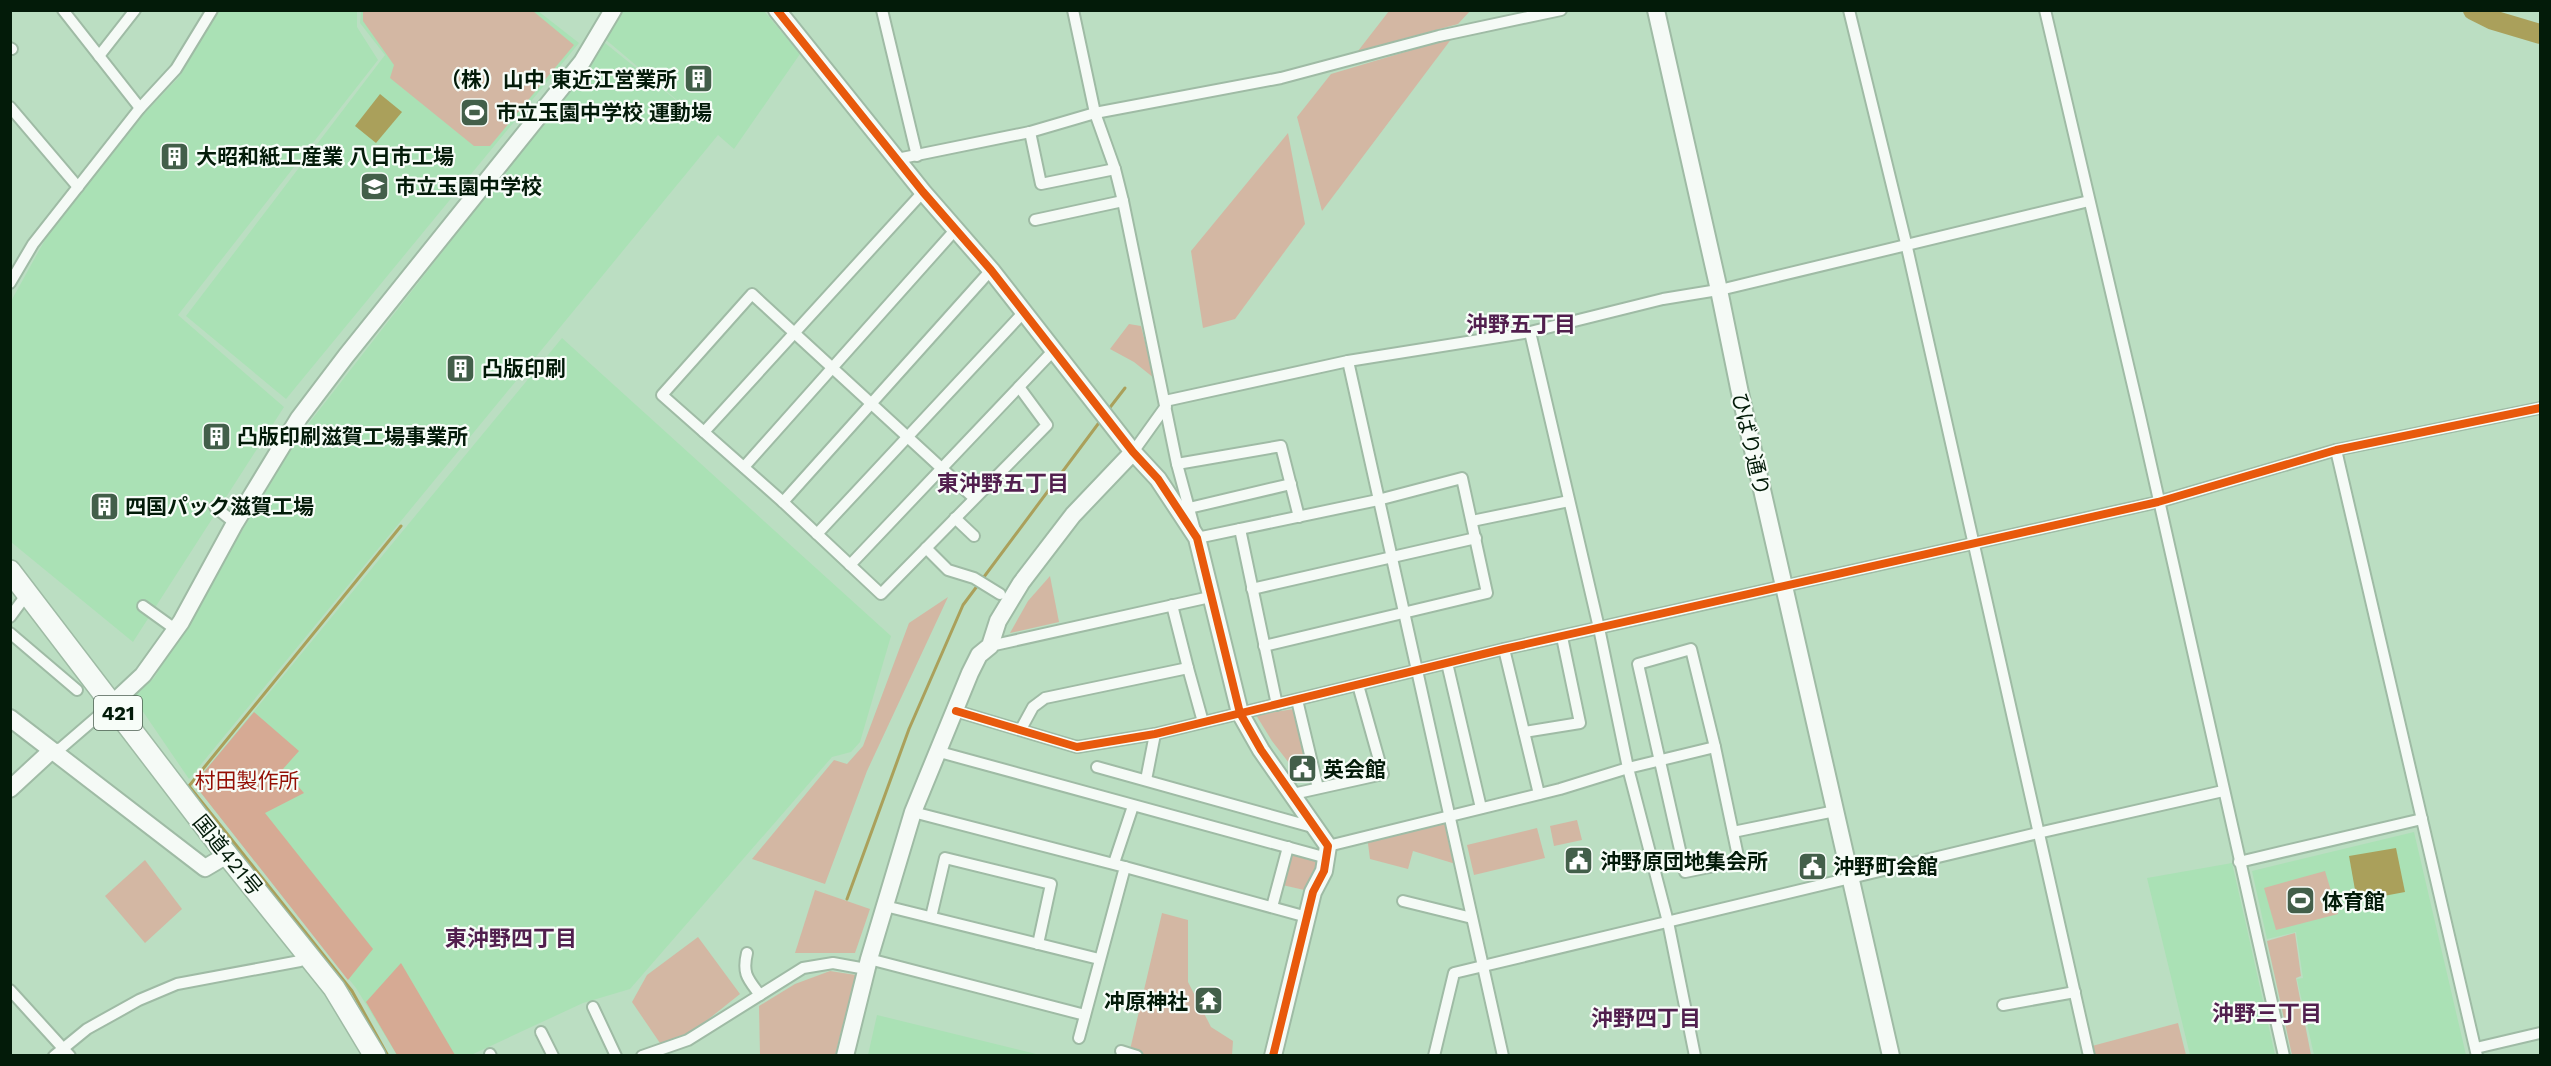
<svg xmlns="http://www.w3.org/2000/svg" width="2551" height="1066" viewBox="0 0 2551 1066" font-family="'Work Sans','Noto Sans JP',sans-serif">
  <rect width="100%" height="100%" fill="#bbdec2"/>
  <g fill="#aae1b5">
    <path d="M219,11H357V27L378,60L178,315L284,407L133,642L11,542L10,303L46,238L141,117L179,77Z"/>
    <path d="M361,11H538L579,43L286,399L186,316L385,55L360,23Z"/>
    <path d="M622,11H764L800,54L734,149L718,135L189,779L133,697L154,678L299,436L605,43L697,117L605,39Z"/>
    <path d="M562,338L891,636L860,742L851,752L832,757L630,989L583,1003L471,1055H397L356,988L194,784Z"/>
    <path d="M2414,832L2466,1055H2314L2297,979L2303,978L2296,932L2267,939L2252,871Z"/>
    <path d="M2232,863L2247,929L2275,1055H2190L2147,878Z"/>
    <path d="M877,1015L1040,1055H868Z"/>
  </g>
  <g fill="#d3b7a3">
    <path d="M363,11H533L574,45L490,146H474L390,78L394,65L363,21Z"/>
    <path d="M1389,11V10L1470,11L1458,24L1358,51Z"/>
    <path d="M1452,38L1322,211L1297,117L1331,74Z"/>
    <path d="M1288,133L1305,224L1235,319L1203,328L1191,251Z"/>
    <path d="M1129,324L1141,326L1154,378L1134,362L1110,349Z"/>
    <path d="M1050,576L1059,622L1010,633L1028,601Z"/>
    <path d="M948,597L867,771L825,884L752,859L834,760L847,764L863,746L909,623Z"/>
    <path d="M1294,709L1308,758L1289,763L1272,741L1256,715Z"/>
    <path d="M1449,817L1459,865L1413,851L1408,869L1370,859L1367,836Z"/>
    <path d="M1577,820L1582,840L1554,846L1550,826Z"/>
    <path d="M1537,828L1545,858L1474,875L1467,845Z"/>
    <path d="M1288,847L1327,858L1313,892L1278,884Z"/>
    <path d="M145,860L182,909L145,943L105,896Z"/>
    <path d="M2325,871L2338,914L2276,930L2264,888Z"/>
    <path d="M815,890L870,909L855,953H795Z"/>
    <path d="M1162,913L1188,920V982L1211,1027L1233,1041L1232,1055L1137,1056L1129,1054Z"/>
    <path d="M2295,933L2301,976L2296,978L2311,1055H2292L2267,941Z"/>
    <path d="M698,937L740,994L686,1037L662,1046L632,1002L647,975Z"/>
    <path d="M830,971L856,975L835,1055H760L759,1006L795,984Z"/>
    <path d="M2178,1023L2186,1055H2094L2092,1046Z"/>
  </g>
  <g fill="#d6aa94">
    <path d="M254,712L299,751L283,769L304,793L265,813L373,949L348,980L194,784Z"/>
    <path d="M401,963L455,1055H397L366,1002Z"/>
  </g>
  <g fill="#aaa05b">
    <path d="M380,94L402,112L376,143L355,126Z"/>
    <path d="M2396,848L2405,892L2357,901L2349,856Z"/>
  </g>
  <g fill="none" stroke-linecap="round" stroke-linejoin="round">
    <g stroke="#aaa05b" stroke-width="3">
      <path d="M1108,410L1125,388"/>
      <path d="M847,899L909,729L963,605L1101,420"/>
      <path d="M388,1056L352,991L189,786L401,526"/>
    </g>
    <path stroke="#aaa05b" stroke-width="20" d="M2473,10L2493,20L2540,34"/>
    <defs>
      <g id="street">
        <path d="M63,10L140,108"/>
        <path d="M882,10L917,156"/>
        <path d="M1073,10L1095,113L1115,169L1123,201L1177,464L1197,538L1378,500L1462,478L1487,593L1264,646"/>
        <path d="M1849,10L1906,243L2089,1056"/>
        <path d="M2045,10L2140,416L2284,1056"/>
        <path d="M10,48L12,49"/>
        <path d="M99,56L135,10"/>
        <path d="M10,107L78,187"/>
        <path d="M1030,132L1041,184L1115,169"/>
        <path d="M897,159L1030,132L1095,113L1281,78L1439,36L1561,10"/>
        <path d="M1035,220L1123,201"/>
        <path d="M10,283L33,244L140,108L176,69L212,10"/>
        <path d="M1348,361L1503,1056"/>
        <path d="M1165,401L1348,361L1530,332L1663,299L1724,289L2089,201"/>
        <path d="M704,432L923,192"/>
        <path d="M2336,450L2477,1056"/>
        <path d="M1133,452L1166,406"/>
        <path d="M1177,464L1281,446L1299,517"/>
        <path d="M744,467L956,229"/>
        <path d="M974,498L752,294L662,395L783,502L881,594L1047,425L1019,387"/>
        <path d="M783,502L991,270"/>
        <path d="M215,507L235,523"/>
        <path d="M1189,508L1291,484"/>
        <path d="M955,518L974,536"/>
        <path d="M1472,521L1569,501"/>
        <path d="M1240,529L1277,705"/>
        <path d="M817,534L1023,313"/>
        <path d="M926,548L948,570L974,578L1000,594"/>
        <path d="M850,565L1054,350"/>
        <path d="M1252,589L1476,538"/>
        <path d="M1172,605L1188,668"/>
        <path d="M143,606L175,629"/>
        <path d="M10,617L27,594"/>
        <path d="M10,633L77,690"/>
        <path d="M990,646L1210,597"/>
        <path d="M1504,649L1539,794"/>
        <path d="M1691,649L1715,747L1739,861L1685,872L1638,664Z"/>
        <path d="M1447,663L1481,808"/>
        <path d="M1297,700L1318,788"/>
        <path d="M956,711L1077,747L1155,734L1504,649L2158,502L2336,450L2540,408"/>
        <path d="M1021,729L1033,707L1045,698L1188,668L1203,722"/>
        <path d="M1524,732L1580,723L1562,637"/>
        <path d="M51,751L61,748L112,704"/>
        <path d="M936,751L1327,858"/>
        <path d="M1097,767L1316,828"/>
        <path d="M1146,780L1155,734"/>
        <path d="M1293,794L1383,774L1358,685"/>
        <path d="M913,812L1125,867L1079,1038"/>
        <path d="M1733,832L1835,811"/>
        <path d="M1328,846L1560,789L1628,768L1599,628L1530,332"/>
        <path d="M2239,862L2422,819"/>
        <path d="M1114,863L1133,806"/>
        <path d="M1125,867L1307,917"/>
        <path d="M1403,901L1472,918"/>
        <path d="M885,906L1099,959"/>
        <path d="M1272,907L1288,847"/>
        <path d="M931,917L945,858L1051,884L1038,944"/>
        <path d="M747,953C742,974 748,979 760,995"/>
        <path d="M869,959L1085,1015"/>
        <path d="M10,990L70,1056"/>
        <path d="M2003,1005L2075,992"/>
        <path d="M593,1007L616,1056"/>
        <path d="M541,1032L553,1056"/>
        <path d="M2476,1048L2540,1033"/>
        <path d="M1121,1051L1137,1056"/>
        <path d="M490,1054L491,1056"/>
        <path d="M54,1056L87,1029L139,1000L177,984L300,961L304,952"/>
        <path d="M642,1056L688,1040L803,968L833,963L866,969"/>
        <path d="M1434,1056L1454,973L2038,833L2223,791"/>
        <path d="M1695,1056L1668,922L1628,768L1715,747"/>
      </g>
      <g id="secondary">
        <path d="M777,10L923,192L991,270L1133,452L1158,479L1197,538L1240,713L1261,750L1328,846L1324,871L1313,892L1273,1056"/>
        <path d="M1656,10L1719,290L1740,393L1891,1056"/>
        <path d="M112,704L143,675L181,622L235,523L299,418L346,356L582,62L613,10"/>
        <path d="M10,718L205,868L227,855"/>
        <path d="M10,789L51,751"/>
        <path d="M845,1056L869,959L913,812L970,673L979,655L990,646L998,621L1021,583L1073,515L1133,452"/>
      </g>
      <path id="highway" d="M10,571L220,846L334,988L375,1056"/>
    </defs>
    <use href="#street" stroke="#9fbba5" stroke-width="14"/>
    <use href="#secondary" stroke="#9fbba5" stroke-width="20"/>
    <use href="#highway" stroke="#9fbba5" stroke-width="24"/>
    <use href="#street" stroke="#f5faf6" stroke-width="10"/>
    <use href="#secondary" stroke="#f5faf6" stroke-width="16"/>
    <use href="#highway" stroke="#f5faf6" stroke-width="21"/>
    <defs>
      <g id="cycleway">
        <path d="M777,10L923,192L991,270L1133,452L1158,479L1197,538L1240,713L1261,750L1328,846L1324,871L1313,892L1273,1056"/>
        <path d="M956,711L1077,747L1155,734L1504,649L2158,502L2336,450L2540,408"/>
      </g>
    </defs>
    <use href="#cycleway" stroke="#f7fdf8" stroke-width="11"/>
    <use href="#cycleway" stroke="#e8590c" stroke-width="8"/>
  </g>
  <defs>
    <symbol id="building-square" viewBox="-11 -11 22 22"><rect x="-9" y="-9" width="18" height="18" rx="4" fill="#435f4a" stroke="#f7fdf8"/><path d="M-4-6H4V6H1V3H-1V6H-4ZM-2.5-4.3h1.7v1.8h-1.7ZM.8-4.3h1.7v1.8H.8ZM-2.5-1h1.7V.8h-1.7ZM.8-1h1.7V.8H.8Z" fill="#fff"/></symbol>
    <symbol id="stadium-square" viewBox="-11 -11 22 22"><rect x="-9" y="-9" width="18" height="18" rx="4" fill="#435f4a" stroke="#f7fdf8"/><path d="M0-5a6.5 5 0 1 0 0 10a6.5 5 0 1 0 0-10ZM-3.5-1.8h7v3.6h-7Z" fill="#fff"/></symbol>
    <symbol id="school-square" viewBox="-11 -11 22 22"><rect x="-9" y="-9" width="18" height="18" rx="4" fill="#435f4a" stroke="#f7fdf8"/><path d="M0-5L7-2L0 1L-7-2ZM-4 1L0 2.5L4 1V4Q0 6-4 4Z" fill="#fff"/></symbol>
    <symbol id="civic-square" viewBox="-11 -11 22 22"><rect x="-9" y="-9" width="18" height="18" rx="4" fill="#435f4a" stroke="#f7fdf8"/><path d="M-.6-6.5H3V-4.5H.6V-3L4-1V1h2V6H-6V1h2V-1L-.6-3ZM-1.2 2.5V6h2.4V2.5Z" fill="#fff"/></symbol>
    <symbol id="temple-square" viewBox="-11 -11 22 22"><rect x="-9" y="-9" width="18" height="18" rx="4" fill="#435f4a" stroke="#f7fdf8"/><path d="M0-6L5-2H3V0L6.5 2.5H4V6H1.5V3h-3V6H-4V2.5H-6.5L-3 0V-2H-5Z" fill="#fff"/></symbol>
  </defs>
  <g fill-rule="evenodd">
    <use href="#building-square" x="682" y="62" width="33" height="33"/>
    <use href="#stadium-square" x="458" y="96" width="33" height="33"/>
    <use href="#building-square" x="158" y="140" width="33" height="33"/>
    <use href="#school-square" x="358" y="170" width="33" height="33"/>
    <use href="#building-square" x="444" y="352" width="33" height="33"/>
    <use href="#building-square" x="200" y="420" width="33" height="33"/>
    <use href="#building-square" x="88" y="490" width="33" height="33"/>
    <use href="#civic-square" x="1286" y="752" width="33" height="33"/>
    <use href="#civic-square" x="1562" y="844" width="33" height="33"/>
    <use href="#civic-square" x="1796" y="850" width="33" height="33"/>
    <use href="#stadium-square" x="2284" y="884" width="33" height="33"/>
    <use href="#temple-square" x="1192" y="984" width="33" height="33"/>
  </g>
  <g text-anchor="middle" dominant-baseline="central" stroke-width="4.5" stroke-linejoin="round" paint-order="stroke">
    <rect fill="#f7fdf8" stroke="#4c5f51" stroke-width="1.5" x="94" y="696" width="48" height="34" rx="4.5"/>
    <g font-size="20" font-weight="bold" fill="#031b09">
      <text x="118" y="713">421</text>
    </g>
    <g font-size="21" font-weight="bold" fill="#031b09" stroke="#f7fdf8" text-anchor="start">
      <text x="677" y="79" text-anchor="end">（株）山中 東近江営業所</text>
      <text x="496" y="112">市立玉園中学校 運動場</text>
      <text x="196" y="156">大昭和紙工産業 八日市工場</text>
      <text x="395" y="186">市立玉園中学校</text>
      <text x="482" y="368">凸版印刷</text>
      <text x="237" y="436">凸版印刷滋賀工場事業所</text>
      <text x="125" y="506">四国パック滋賀工場</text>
      <text x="1323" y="769">英会館</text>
      <text x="1600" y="861">沖野原団地集会所</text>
      <text x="1833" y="866">沖野町会館</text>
      <text x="2322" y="901">体育館</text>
      <text x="1188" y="1001" text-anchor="end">冲原神社</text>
    </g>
    <g font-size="21" fill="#031b09" stroke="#f7fdf8">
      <text transform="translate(1751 444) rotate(77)">ひばり通り</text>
      <text transform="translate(228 855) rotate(51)">国道421号</text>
    </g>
    <g font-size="21" fill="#940e04" stroke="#f7fdf8">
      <text x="247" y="780">村田製作所</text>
    </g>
    <g font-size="22" font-weight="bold" fill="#511f4e" stroke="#f7fdf8">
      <text x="1521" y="324">沖野五丁目</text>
      <text x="1003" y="483">東沖野五丁目</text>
      <text x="511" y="938">東沖野四丁目</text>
      <text x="2267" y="1013">沖野三丁目</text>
      <text x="1646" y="1018">沖野四丁目</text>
    </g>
  </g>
  <rect width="2551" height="1066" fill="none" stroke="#031b09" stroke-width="24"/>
</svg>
